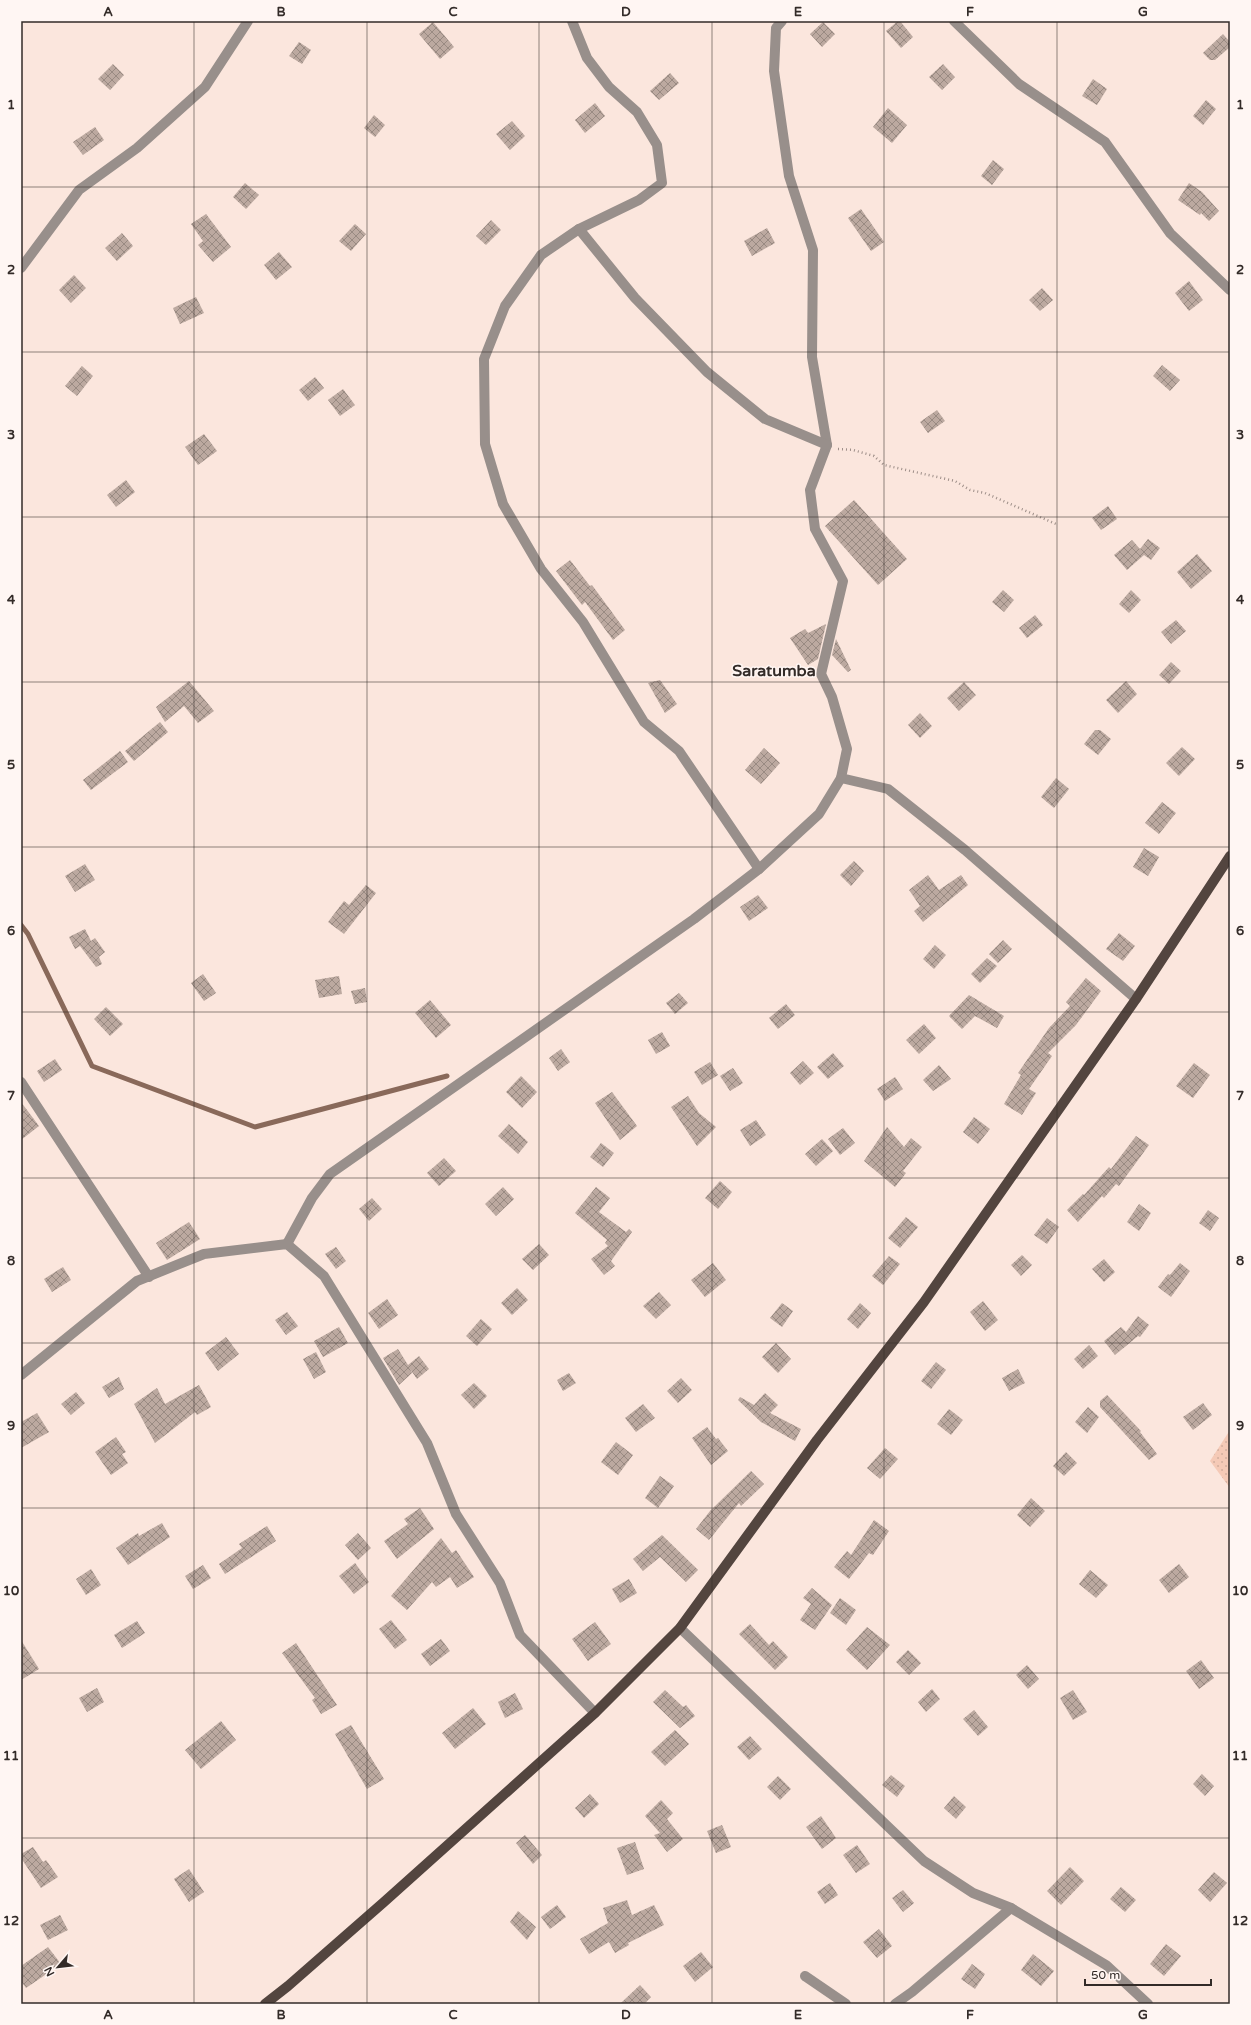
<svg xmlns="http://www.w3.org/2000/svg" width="1251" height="2025" viewBox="0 0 1251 2025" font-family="'Varela Round',sans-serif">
  <defs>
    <pattern id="grass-dots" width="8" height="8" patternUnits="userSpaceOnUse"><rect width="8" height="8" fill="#f5cab7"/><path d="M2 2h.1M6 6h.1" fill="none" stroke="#d2ae9d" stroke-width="1.8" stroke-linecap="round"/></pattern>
    <pattern id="building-cross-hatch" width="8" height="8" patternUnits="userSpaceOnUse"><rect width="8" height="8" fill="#bca9a0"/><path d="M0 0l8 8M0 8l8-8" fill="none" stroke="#998a82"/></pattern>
  </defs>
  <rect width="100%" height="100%" fill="#fbe6dd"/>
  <path fill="url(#grass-dots)" d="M1230,1430V1488L1210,1461Z"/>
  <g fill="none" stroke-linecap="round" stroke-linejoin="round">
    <path stroke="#89695a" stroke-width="5" d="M21,925L28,934L92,1066L255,1127L447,1076"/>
  </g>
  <g fill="url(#building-cross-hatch)">
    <path d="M898,21H900L913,37L901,48L886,31Z"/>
    <path d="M433,22L454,47L440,59L419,34Z"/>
    <path d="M823,22L835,34L822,47L810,34Z"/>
    <path d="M1223,34L1230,42V47L1215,60H1210L1203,53Z"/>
    <path d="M299,42L311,50L302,64L289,56Z"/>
    <path d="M113,64L124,75L110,90L98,79Z"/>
    <path d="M943,64L955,77L942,90L929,77Z"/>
    <path d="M670,73L679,83L659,100L650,91Z"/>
    <path d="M1093,79L1107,89L1097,105L1082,96Z"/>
    <path d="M1206,100L1216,109L1203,125L1193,116Z"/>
    <path d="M595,103L605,116L585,133L575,120Z"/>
    <path d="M888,108L907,125L892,143L873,127Z"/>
    <path d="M374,115L385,125L375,137L364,128Z"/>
    <path d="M512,121L525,136L510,150L496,134Z"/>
    <path d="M95,127L104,140L83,155L73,142Z"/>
    <path d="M993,160L1004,169L992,185L981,176Z"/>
    <path d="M245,183L259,195L246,209L233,197Z"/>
    <path d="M1189,183L1202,192L1219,211L1209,221L1201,213L1200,215L1178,200Z"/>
    <path d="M861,209L884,242L871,251L848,218Z"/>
    <path d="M206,214L231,247L213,262L198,245L203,241L191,224Z"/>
    <path d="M491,220L501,230L486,245L476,236Z"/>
    <path d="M355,224L366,234L351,251L339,241Z"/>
    <path d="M767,228L775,243L752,256L744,241Z"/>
    <path d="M122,233L133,246L117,261L105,248Z"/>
    <path d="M279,252L292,267L276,280L264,265Z"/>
    <path d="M74,275L86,288L71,303L59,290Z"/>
    <path d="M1189,281L1203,300L1189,311L1175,293Z"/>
    <path d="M1042,288L1053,300L1040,311L1029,300Z"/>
    <path d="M196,297L204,313L180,324L173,308Z"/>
    <path d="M1162,365L1180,380L1170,391L1153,376Z"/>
    <path d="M82,366L93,376L77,396L65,386Z"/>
    <path d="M315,377L324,388L308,401L299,390Z"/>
    <path d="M343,389L355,405L340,416L328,400Z"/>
    <path d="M937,410L945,421L928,433L920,422Z"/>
    <path d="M204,434L217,451L198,465L185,447Z"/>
    <path d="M126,480L135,492L116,507L107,495Z"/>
    <path d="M854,500L907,559L878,585L825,526Z"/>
    <path d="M1108,506L1117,519L1101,530L1092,518Z"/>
    <path d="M1148,539L1160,548L1151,560L1144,555L1127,570L1114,555L1132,540L1140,549Z"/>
    <path d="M1197,554L1212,571L1191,589L1177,572Z"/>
    <path d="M570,560L590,586L592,585L625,630L613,640L585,602L582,605L556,571Z"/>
    <path d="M1003,590L1014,600L1004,612L992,602Z"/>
    <path d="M1131,590L1141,600L1129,613L1119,604Z"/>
    <path d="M1035,615L1043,625L1027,638L1019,628Z"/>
    <path d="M1176,620L1186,631L1171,644L1161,632Z"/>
    <path d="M826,624L818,659L808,665L790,638L805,629L808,633Z"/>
    <path d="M836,639L851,670L848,672L832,655Z"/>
    <path d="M1171,662L1181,671L1169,684L1159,675Z"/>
    <path d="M660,680L677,704L665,713L648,683Z"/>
    <path d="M189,681L214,711L198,723L184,706L165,722L156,707Z"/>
    <path d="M1126,681L1137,694L1118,713L1106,700Z"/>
    <path d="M964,682L976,695L959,711L947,698Z"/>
    <path d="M920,713L932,726L920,738L908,725Z"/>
    <path d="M160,722L168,732L134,761L125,751Z"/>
    <path d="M1095,730H1100L1111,739L1098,755L1084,744Z"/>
    <path d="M1182,747L1195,759L1179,776L1166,763Z"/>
    <path d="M764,748L780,763L761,784L745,770Z"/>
    <path d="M120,751L128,762L91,790L83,780Z"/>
    <path d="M1056,778L1069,789L1054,808L1041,797Z"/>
    <path d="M1162,802L1176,813L1159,834L1145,823Z"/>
    <path d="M1144,848L1159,857L1148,876L1133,867Z"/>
    <path d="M854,861L864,871L851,886L840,875Z"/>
    <path d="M85,864L95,880L75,892L65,876Z"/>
    <path d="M928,875L939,890L961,875L968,885L923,922L914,911L920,906L909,890Z"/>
    <path d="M366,885L376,893L344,934L328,922L344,901L349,905Z"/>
    <path d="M758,895L768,908L749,921L740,907Z"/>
    <path d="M85,929L91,941L95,938L105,952L99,957L102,964L96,967L80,946L75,949L69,937Z"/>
    <path d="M1119,933L1135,946L1123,961L1106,949Z"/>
    <path d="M1003,940L1012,949L998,963L989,954Z"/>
    <path d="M935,945L946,955L934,969L923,959Z"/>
    <path d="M987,958L997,966L980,983L971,974Z"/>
    <path d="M203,974L216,993L204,1001L191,983Z"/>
    <path d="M339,976L342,994L319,998L315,980Z"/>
    <path d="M1086,978L1101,991L1076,1025L1048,1053L1052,1056L1029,1089L1036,1093L1022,1115L1004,1104L1021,1075L1018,1073L1049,1028L1070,1006L1066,1002Z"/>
    <path d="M365,988L367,1002L355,1004L351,991Z"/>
    <path d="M679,993L688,1003L675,1014L666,1003Z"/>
    <path d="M969,995L1004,1016L997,1028L975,1016L962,1029L949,1016Z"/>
    <path d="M430,1000L451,1025L436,1038L415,1013Z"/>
    <path d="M786,1004L795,1015L778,1029L769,1018Z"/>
    <path d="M106,1007L123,1024L110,1036L94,1019Z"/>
    <path d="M924,1024L936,1038L919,1054L906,1040Z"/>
    <path d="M662,1032L670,1046L656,1054L648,1040Z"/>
    <path d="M561,1049L570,1062L558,1071L549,1058Z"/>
    <path d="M833,1053L844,1066L828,1079L817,1067Z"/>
    <path d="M55,1059L62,1070L44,1082L37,1071Z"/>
    <path d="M803,1061L814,1073L800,1085L790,1073Z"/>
    <path d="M710,1062L718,1075L702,1085L694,1072Z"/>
    <path d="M1194,1063L1210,1075L1193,1098L1176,1086Z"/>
    <path d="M939,1065L951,1079L933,1091L923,1080Z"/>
    <path d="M733,1068L743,1083L730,1091L720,1076Z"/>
    <path d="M521,1076L537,1092L522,1108L506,1092Z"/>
    <path d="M895,1077L903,1089L885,1101L877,1089Z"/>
    <path d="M612,1092L637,1126L620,1140L595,1103Z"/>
    <path d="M688,1096L699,1113L716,1127L697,1146L671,1107Z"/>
    <path d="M21,1102L39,1126L21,1140Z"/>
    <path d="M974,1117L990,1129L978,1144L963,1132Z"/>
    <path d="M756,1120L766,1135L750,1146L740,1130Z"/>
    <path d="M509,1124L528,1142L518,1154L498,1136Z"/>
    <path d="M887,1127L904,1147L911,1138L922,1147L903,1171L906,1173L895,1187L864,1161Z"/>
    <path d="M843,1128L855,1143L840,1155L828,1139Z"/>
    <path d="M1136,1136L1149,1145L1119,1186L1116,1184L1104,1198L1102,1196L1078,1222L1067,1210L1083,1194L1084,1195L1109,1167L1111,1169Z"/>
    <path d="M822,1139L833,1151L816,1166L805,1154Z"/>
    <path d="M601,1143L614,1153L603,1167L590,1157Z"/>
    <path d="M444,1158L456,1171L439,1186L427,1173Z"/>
    <path d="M720,1181L732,1192L718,1209L705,1198Z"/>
    <path d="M503,1187L514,1199L496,1216L485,1204Z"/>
    <path d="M596,1187L610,1198L599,1212L626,1232L629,1229L632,1232L611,1261L615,1266L604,1275L591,1259L608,1246L605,1243L607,1240L575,1213Z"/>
    <path d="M372,1198L382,1209L369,1221L359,1209Z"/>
    <path d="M1139,1204L1151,1213L1139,1231L1127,1222Z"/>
    <path d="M1208,1210L1219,1218L1210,1231L1199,1223Z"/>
    <path d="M906,1217L918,1227L900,1248L888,1238Z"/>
    <path d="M1047,1218L1059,1227L1047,1244L1034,1235Z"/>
    <path d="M189,1222L200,1239L167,1260L156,1243Z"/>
    <path d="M539,1244L549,1255L533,1270L522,1259Z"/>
    <path d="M336,1247L346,1261L336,1269L325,1254Z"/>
    <path d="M1022,1255L1032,1265L1021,1276L1011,1265Z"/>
    <path d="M889,1256L900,1264L883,1285L872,1276Z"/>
    <path d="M1104,1259L1115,1272L1104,1282L1092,1269Z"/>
    <path d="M713,1263L726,1280L705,1297L691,1280Z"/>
    <path d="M1180,1263L1190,1271L1171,1297L1158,1287L1168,1274L1170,1275Z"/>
    <path d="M63,1267L71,1280L52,1292L44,1279Z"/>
    <path d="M517,1288L528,1300L512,1315L501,1303Z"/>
    <path d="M659,1292L671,1305L656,1319L643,1306Z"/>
    <path d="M387,1299L398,1315L379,1329L368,1313Z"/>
    <path d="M983,1301L998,1320L985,1331L970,1312Z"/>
    <path d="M782,1303L793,1311L782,1327L770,1318Z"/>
    <path d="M860,1303L871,1313L858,1329L847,1319Z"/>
    <path d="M287,1312L298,1326L286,1335L275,1320Z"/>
    <path d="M1138,1316L1149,1325L1140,1337L1138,1336L1115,1355L1104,1341L1121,1327L1126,1332Z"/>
    <path d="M481,1319L492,1329L477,1346L466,1336Z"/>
    <path d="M339,1327L348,1343L323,1357L314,1341Z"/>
    <path d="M226,1337L239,1354L218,1371L205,1353Z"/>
    <path d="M776,1343L791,1359L778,1373L762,1357Z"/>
    <path d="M1089,1345L1098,1356L1083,1369L1074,1359Z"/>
    <path d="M398,1349L408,1365L419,1356L429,1369L417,1379L410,1369L412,1373L399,1385L383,1358Z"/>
    <path d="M316,1352L326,1372L314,1379L303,1359Z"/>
    <path d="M936,1362L946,1370L931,1389L921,1381Z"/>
    <path d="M1018,1369L1025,1383L1009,1391L1002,1378Z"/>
    <path d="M569,1373L576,1383L563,1391L557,1380Z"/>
    <path d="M119,1377L124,1389L109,1398L102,1387Z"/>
    <path d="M681,1378L692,1390L678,1403L667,1391Z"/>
    <path d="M474,1383L487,1396L474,1409L461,1395Z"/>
    <path d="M199,1385L211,1407L197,1415L195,1412L155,1443L134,1404L157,1388L165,1404Z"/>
    <path d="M76,1392L85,1403L71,1415L61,1404Z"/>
    <path d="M765,1393L778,1405L770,1413L801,1429L795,1441L761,1422L738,1400L740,1397L754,1405Z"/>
    <path d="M1107,1395L1141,1431L1140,1432L1157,1454L1149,1460L1100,1407V1401Z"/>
    <path d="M1203,1403L1212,1415L1193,1430L1183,1417Z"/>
    <path d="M643,1404L655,1418L636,1432L625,1418Z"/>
    <path d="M1088,1407L1099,1417L1087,1433L1075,1422Z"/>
    <path d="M949,1409L963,1420L951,1435L937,1424Z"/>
    <path d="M37,1413L49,1432L21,1448V1422Z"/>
    <path d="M707,1427L716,1439L718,1438L728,1451L711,1465L692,1438Z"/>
    <path d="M116,1437L126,1452L122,1454L128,1463L111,1475L95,1452Z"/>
    <path d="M616,1442L633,1455L618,1475L601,1462Z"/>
    <path d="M885,1448L898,1459L880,1479L867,1468Z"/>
    <path d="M1066,1452L1077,1463L1064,1476L1053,1466Z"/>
    <path d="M751,1471L764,1484L741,1506L739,1503L709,1540L696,1529L710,1511Z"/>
    <path d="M660,1476L674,1486L658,1508L645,1498Z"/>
    <path d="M1031,1498L1045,1511L1030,1527L1017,1515Z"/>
    <path d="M420,1508L434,1529L397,1559L384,1541L408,1524L404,1519Z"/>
    <path d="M874,1520L889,1531L873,1555L869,1553L849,1579L834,1567L847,1551L851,1555Z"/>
    <path d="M162,1523L170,1537L128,1565L116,1548L138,1533L139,1536Z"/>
    <path d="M267,1526L276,1541L225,1574L219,1564L242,1548L239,1544Z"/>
    <path d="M358,1533L371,1548L358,1560L345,1545Z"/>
    <path d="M662,1535L698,1570L686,1582L660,1557L643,1571L633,1559Z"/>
    <path d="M441,1538L452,1553L456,1550L474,1577L457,1588L450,1577L436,1587L432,1582L407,1610L391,1596Z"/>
    <path d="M355,1563L369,1582L354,1594L339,1576Z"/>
    <path d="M1179,1564L1189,1577L1169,1593L1159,1580Z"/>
    <path d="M203,1565L211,1578L193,1589L185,1576Z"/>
    <path d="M91,1569L101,1585L86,1595L76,1579Z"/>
    <path d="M1090,1570L1108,1585L1096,1598L1079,1584Z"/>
    <path d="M629,1579L637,1593L620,1603L612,1589Z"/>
    <path d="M812,1588L832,1605L815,1630L800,1620L811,1604L803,1598Z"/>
    <path d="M840,1598L856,1610L846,1625L830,1613Z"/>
    <path d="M391,1620L407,1640L395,1649L379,1629Z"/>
    <path d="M137,1621L145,1633L122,1648L114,1635Z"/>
    <path d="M595,1622L611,1644L588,1661L572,1639Z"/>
    <path d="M750,1624L769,1645L773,1641L788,1657L775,1670L739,1634Z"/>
    <path d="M867,1627L890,1645L867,1670L846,1650Z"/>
    <path d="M441,1639L450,1651L430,1666L421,1654Z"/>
    <path d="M21,1640L39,1669L21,1680Z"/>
    <path d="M296,1643L337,1705L321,1714L312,1700L315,1698L282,1653Z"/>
    <path d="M908,1650L921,1663L909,1675L896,1662Z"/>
    <path d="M1201,1660L1214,1678L1199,1689L1186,1671Z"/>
    <path d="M1027,1665L1039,1679L1028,1689L1016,1675Z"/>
    <path d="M97,1688L104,1702L87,1712L79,1698Z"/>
    <path d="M932,1689L940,1699L926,1712L918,1702Z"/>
    <path d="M665,1690L683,1707L686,1705L695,1716L680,1728L653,1702Z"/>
    <path d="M1073,1690L1087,1712L1073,1720L1060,1698Z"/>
    <path d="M515,1693L523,1709L505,1718L498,1702Z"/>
    <path d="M473,1708L486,1724L455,1749L442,1733Z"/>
    <path d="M974,1710L988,1727L978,1736L963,1719Z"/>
    <path d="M221,1721L236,1740L201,1769L185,1750Z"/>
    <path d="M351,1725L384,1779L367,1789L335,1734Z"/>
    <path d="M675,1730L689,1744L665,1766L651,1752Z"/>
    <path d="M750,1736L762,1749L749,1760L737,1747Z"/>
    <path d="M1202,1774L1214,1786L1205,1796L1193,1784Z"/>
    <path d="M891,1775L905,1786L897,1797L882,1785Z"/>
    <path d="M778,1776L791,1789L780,1800L767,1787Z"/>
    <path d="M590,1794L599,1804L584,1818L575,1808Z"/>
    <path d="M954,1796L966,1807L956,1819L944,1808Z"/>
    <path d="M661,1800L673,1813L667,1819L683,1839L667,1852L654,1835L660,1833L645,1816Z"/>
    <path d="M821,1816L836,1838L822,1849L806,1827Z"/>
    <path d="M722,1825L731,1847L716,1853L707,1831Z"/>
    <path d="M525,1835L542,1855L533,1864L516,1843Z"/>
    <path d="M635,1842L644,1869L627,1875L617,1848Z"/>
    <path d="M857,1845L870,1864L856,1873L843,1855Z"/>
    <path d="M33,1847L43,1862L46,1860L58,1877L41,1888L21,1858V1854Z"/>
    <path d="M1070,1867L1084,1881L1061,1905L1047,1891Z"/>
    <path d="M189,1869L204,1892L189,1902L174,1879Z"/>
    <path d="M1214,1872L1227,1883L1210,1902L1198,1890Z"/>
    <path d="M830,1883L838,1895L825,1904L817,1892Z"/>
    <path d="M1121,1887L1136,1900L1125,1912L1110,1899Z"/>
    <path d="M903,1890L914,1903L903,1912L892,1898Z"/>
    <path d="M627,1900L632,1915L654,1905L664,1925L628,1943L629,1945L615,1953L609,1942L589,1954L580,1939L608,1923L603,1908Z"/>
    <path d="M557,1905L566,1917L550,1929L541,1917Z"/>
    <path d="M518,1911L536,1927L527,1940L510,1922Z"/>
    <path d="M60,1915L68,1930L48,1940L40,1925Z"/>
    <path d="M879,1929L892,1946L877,1958L863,1942Z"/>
    <path d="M1166,1944L1181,1956L1164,1976L1150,1964Z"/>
    <path d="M48,1947L61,1964L26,1988L21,1981V1966Z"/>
    <path d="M701,1952L713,1967L695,1982L683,1966Z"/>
    <path d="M1033,1954L1054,1971L1041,1986L1021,1970Z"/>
    <path d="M972,1964L985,1974L975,1989L961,1979Z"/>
    <path d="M640,1985L651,1997L644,2004H620Z"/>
  </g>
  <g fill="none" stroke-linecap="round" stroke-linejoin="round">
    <path stroke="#9d8e88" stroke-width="2.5" stroke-dasharray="1 3" stroke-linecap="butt" d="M838,449L853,450L874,456L884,465L955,481L970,490L985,493L1056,524"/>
    <g stroke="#988f8b" stroke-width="10">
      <path d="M572,21L587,58L609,87L637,112L657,145L662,183L639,200L579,229L541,255L505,306L484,359L485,444L503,504L541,569L583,622L644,722L679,751L759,869"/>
      <path d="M782,21L776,28L774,71L789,176L813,250L812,357L827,445L810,490L815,529L843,581L821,674L832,697L847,749L841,778L888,789L965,850L1136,999"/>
      <path d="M954,21L1019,84L1105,142L1170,233L1230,290"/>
      <path d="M579,229L635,298L707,372L765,419L827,445"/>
      <path d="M21,268L79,190L137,148L205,87L248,21"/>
      <path d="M21,1082L149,1277"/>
      <path d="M287,1244L312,1198L330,1174L694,919L759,869L819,814L841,778"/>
      <path d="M21,1375L137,1281L204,1254L287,1244L324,1276L427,1443L456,1514L500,1583L520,1635L595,1713"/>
      <path d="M680,1628L924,1861L973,1893L1011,1908L1106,1965L1148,2004"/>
      <path d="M805,1976L846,2004"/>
      <path d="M895,2004L912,1992L1011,1908"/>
    </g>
    <path stroke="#53453f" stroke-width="10" d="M265,2004L288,1986L384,1902L595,1713L680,1628L817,1440L924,1302L1136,999L1230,856"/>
  </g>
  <path fill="none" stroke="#332b28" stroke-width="1" stroke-opacity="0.55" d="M194,21V2004M367,21V2004M539,21V2004M712,21V2004M884,21V2004M1057,21V2004M21,187H1230M21,352H1230M21,517H1230M21,682H1230M21,847H1230M21,1012H1230M21,1178H1230M21,1343H1230M21,1508H1230M21,1673H1230M21,1838H1230"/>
  <g text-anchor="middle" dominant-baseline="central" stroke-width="3" stroke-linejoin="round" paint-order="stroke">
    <g font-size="16" font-weight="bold" fill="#332b28" stroke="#fff6f3">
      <text x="774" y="671">Saratumba</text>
    </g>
  </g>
  <rect width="1251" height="2025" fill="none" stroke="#fff6f3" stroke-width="44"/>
  <g transform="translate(58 1967) rotate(242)" stroke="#fff6f3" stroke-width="3" paint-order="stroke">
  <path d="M0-3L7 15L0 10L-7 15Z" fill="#332b28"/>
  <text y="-6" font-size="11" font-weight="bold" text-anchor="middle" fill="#332b28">N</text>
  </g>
  <path d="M1085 1979v6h126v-6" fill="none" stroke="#332b28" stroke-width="2"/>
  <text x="1091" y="1979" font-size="12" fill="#332b28" stroke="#fff6f3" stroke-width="3" paint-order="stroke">50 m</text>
  <rect x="22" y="22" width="1207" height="1981" fill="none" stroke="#332b28" stroke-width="1.5"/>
  <g font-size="13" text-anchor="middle" font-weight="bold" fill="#332b28">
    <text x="108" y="16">A</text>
    <text x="281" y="16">B</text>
    <text x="453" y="16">C</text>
    <text x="626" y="16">D</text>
    <text x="798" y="16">E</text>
    <text x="970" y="16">F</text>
    <text x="1143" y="16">G</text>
    <text x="11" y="109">1</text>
    <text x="1240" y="109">1</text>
    <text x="11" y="274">2</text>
    <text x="1240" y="274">2</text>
    <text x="11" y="439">3</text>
    <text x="1240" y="439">3</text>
    <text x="11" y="604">4</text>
    <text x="1240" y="604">4</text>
    <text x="11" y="769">5</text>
    <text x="1240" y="769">5</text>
    <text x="11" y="935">6</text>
    <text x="1240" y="935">6</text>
    <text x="11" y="1100">7</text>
    <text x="1240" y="1100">7</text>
    <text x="11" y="1265">8</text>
    <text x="1240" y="1265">8</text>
    <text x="11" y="1430">9</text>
    <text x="1240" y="1430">9</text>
    <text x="11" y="1595">10</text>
    <text x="1240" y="1595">10</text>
    <text x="11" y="1760">11</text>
    <text x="1240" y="1760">11</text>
    <text x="11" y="1925">12</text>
    <text x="1240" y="1925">12</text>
    <text x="108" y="2019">A</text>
    <text x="281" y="2019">B</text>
    <text x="453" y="2019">C</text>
    <text x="626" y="2019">D</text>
    <text x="798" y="2019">E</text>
    <text x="970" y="2019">F</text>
    <text x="1143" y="2019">G</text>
  </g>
</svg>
